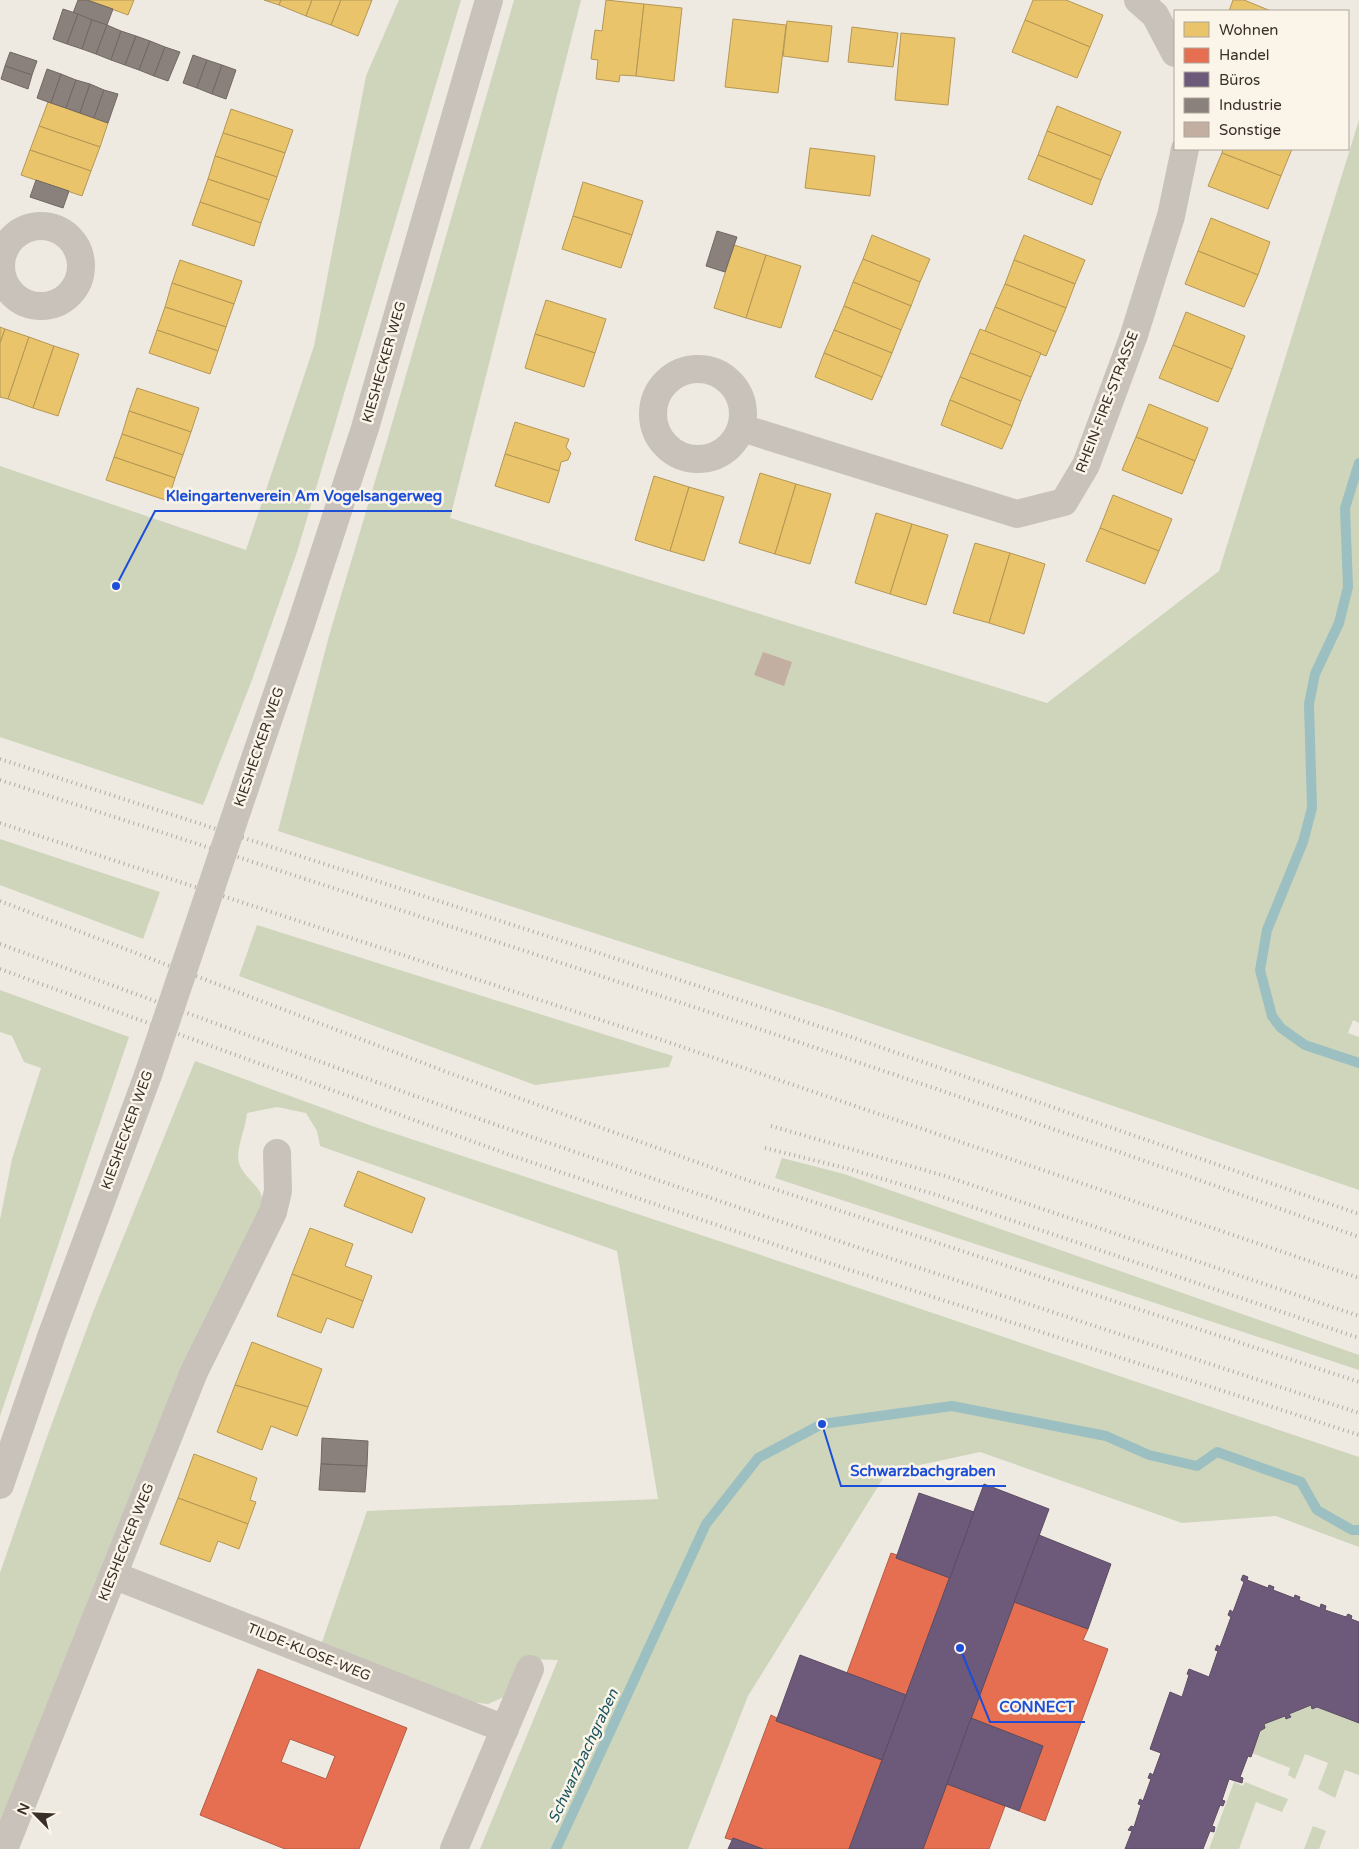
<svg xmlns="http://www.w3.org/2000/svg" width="1359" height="1849" viewBox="0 0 1359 1849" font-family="'Varela Round',sans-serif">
  <rect width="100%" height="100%" fill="#eeeae2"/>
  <g fill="#ced5bb">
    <path d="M399,0H461L297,552L252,680L203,805L0,737V466L246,550L314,346L366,76Z"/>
    <path d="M514,0H581L450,518L1047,703L1219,571L1359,120V1023L1353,1020L1348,1033L1359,1037V1190L832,1010L278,831L329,636L389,434Z"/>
    <path d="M0,839L160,892L143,939L0,885Z"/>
    <path d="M257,925L673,1056L669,1067L535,1085L239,976Z"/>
    <path d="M0,990L129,1037L0,1416V1220L12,1159L41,1068L24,1062L12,1036L0,1032Z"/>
    <path d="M195,1061L375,1127L746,1250L1359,1457V1547L1276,1516L1182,1523L980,1452L887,1472L748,1696L688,1849H480L558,1660L526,1659L506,1696L488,1704L452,1700L319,1651L367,1511L658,1499L617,1251L320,1146L317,1131L306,1113L277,1107L247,1113C246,1128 235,1150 239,1163C243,1175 254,1182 260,1192C263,1197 262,1206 263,1212L0,1839V1573L48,1434L93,1312Z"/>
    <path d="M782,1158L844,1174L1359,1355V1370L775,1178Z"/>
    <path d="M1310,1705L1312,1709L1318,1707L1359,1723V1775L1345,1770L1335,1798L1318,1789L1328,1763L1305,1754L1295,1779L1288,1775L1290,1768L1252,1753L1264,1724L1285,1716L1287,1719L1291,1717L1290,1714Z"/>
    <path d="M1234,1782L1243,1786L1245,1782L1288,1799L1282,1812L1256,1802L1239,1849H1209Z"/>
    <path d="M1313,1826L1326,1831L1319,1849H1304Z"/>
  </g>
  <g fill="#e9c46a" stroke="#b49756">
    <path d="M87,0H134L128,15Z"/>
    <path d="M264,0H281L279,5Z"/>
    <path d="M281,0H312L306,16L279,5Z"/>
    <path d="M312,0H341L331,25L306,16Z"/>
    <path d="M341,0H372L358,36L331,25Z"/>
    <path d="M606,0L644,4L636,76L620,75L619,82L596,79L598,60L591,59L595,30L602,31Z"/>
    <path d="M1033,0H1066L1103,15L1090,47L1025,20Z"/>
    <path d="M1233,0H1244L1271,11H1229Z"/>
    <path d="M644,4L682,8L674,81L636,76Z"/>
    <path d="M733,19L786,25L778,93L725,87Z"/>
    <path d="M1025,20L1090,47L1077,78L1012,52Z"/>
    <path d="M787,21L832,26L828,62L783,56Z"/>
    <path d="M852,27L898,33L893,67L848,62Z"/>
    <path d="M901,33L955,38L948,105L895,100Z"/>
    <path d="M48,102L108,123L100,147L39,126Z"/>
    <path d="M1057,106L1121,132L1111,156L1047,131Z"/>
    <path d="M231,109L293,130L285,153L223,133Z"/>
    <path d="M39,126L100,147L91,171L30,150Z"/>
    <path d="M1047,131L1111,156L1101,180L1038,155Z"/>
    <path d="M223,133L285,153L277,177L215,156Z"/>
    <path d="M810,148L875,156L870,196L805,188Z"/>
    <path d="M1223,149H1292L1281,176L1222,153Z"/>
    <path d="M30,150L91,171L82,196L21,175Z"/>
    <path d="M1222,153L1281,176L1268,209L1208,186Z"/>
    <path d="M1038,155L1101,180L1092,205L1028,179Z"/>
    <path d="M215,156L277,177L269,200L208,179Z"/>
    <path d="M208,179L269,200L261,223L200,202Z"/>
    <path d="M583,182L643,201L632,235L573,216Z"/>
    <path d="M200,202L261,223L254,246L192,225Z"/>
    <path d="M573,216L632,235L621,268L562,249Z"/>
    <path d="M1211,218L1270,242L1258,275L1198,251Z"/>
    <path d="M872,235L930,259L920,282L863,259Z"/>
    <path d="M1024,235L1085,260L1075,284L1014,260Z"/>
    <path d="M734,245L766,255L746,318L714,308Z"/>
    <path d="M1198,251L1258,275L1244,307L1185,284Z"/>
    <path d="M766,255L801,266L781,328L746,318Z"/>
    <path d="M863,259L920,282L911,306L853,282Z"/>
    <path d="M180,260L242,281L234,304L172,283Z"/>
    <path d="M1014,260L1075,284L1066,308L1005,284Z"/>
    <path d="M853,282L911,306L901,330L844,306Z"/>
    <path d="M172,283L234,304L226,327L165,307Z"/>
    <path d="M1005,284L1066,308L1056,332L995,307Z"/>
    <path d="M546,300L606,319L595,353L535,334Z"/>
    <path d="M844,306L901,330L892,353L834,330Z"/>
    <path d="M165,307L226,327L218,351L157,330Z"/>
    <path d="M995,307L1056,332L1046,356L985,331Z"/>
    <path d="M1186,312L1245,336L1232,369L1173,345Z"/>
    <path d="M0,327L5,329L0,343Z"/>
    <path d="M5,329L29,337L8,399L0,397V343Z"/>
    <path d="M980,329L1041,353L1031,377L970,353Z"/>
    <path d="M157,330L218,351L210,374L149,353Z"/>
    <path d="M834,330L892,353L882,377L824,353Z"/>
    <path d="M535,334L595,353L584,387L525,368Z"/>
    <path d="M29,337L54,346L33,408L8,399Z"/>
    <path d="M1173,345L1232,369L1218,402L1159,378Z"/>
    <path d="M54,346L79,354L58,416L33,408Z"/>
    <path d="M824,353L882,377L872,400L815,377Z"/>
    <path d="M970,353L1031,377L1021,401L960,377Z"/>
    <path d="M960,377L1021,401L1012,426L950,400Z"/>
    <path d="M137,388L199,408L191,432L129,411Z"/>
    <path d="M950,400L1012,426L1002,449L941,425Z"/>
    <path d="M1149,404L1208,428L1195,461L1136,437Z"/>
    <path d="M129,411L191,432L183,455L122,434Z"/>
    <path d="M515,422L569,439L566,447L571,453L568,460L561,462L559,471L505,454Z"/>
    <path d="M122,434L183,455L175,478L114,457Z"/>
    <path d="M1136,437L1195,461L1182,494L1122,470Z"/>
    <path d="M505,454L559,471L549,503L495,486Z"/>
    <path d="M114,457L175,478L168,501L106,480Z"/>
    <path d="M760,473L796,484L775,554L739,543Z"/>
    <path d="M654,476L689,487L670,551L635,540Z"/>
    <path d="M796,484L831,494L810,564L775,554Z"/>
    <path d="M689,487L724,497L704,561L670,551Z"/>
    <path d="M1113,495L1172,519L1159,551L1100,528Z"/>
    <path d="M876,513L912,524L890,594L855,583Z"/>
    <path d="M912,524L948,535L926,605L890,594Z"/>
    <path d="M1100,528L1159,551L1145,584L1086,561Z"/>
    <path d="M975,543L1010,553L989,623L953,613Z"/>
    <path d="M1010,553L1045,564L1024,634L989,623Z"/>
    <path d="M358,1171L425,1198L412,1233L344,1206Z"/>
    <path d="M310,1228L353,1244L345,1266L372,1276L363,1301L292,1274Z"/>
    <path d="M292,1274L363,1301L353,1328L327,1318L321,1333L277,1316Z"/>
    <path d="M252,1342L322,1369L308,1407L235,1385Z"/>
    <path d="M235,1385L308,1407L297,1436L271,1426L262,1450L217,1432Z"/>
    <path d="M194,1454L257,1478L250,1500L256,1502L248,1524L178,1498Z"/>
    <path d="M178,1498L248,1524L239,1549L218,1541L210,1562L160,1544Z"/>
  </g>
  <g fill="#e76f51" stroke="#b35c45" fill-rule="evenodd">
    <path d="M891,1553L897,1555L896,1558L950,1578L906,1695L847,1673Z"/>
    <path d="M1014,1602L1088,1629L1083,1640L1108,1649L1045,1821L1019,1811L1043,1746L971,1718Z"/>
    <path d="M258,1669L407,1728L359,1849H285L200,1815ZM290,1739L335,1756L326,1779L281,1762Z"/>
    <path d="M771,1715L777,1718L776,1721L882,1760L849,1849H763L733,1838L732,1840L725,1838Z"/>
    <path d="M947,1784L1005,1806L989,1849H923Z"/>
  </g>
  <g fill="#6d597a" stroke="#5d4c61">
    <path d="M984,1484L1049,1509L947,1784L923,1849H849Z"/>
    <path d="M919,1493L974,1512L950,1578L896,1558Z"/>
    <path d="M1039,1535L1111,1564L1088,1629L1014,1602Z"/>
    <path d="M1243,1575L1248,1577L1247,1580L1268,1588L1269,1585L1274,1587L1273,1590L1294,1598L1295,1595L1300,1597L1299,1600L1320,1608L1321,1604L1326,1606L1325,1610L1346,1617L1348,1614L1352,1616L1351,1619L1359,1622V1723L1317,1707L1312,1709L1311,1705L1289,1714L1291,1717L1286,1719L1285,1716L1264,1724L1265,1728L1260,1731L1251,1757L1248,1756L1240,1777L1243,1778L1242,1783L1229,1779L1222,1800L1225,1801L1223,1806L1220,1805L1212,1826L1215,1827L1214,1832L1210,1831L1203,1849H1125L1132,1831L1128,1830L1131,1826L1134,1827L1141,1805L1138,1804L1140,1799L1143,1801L1151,1779L1148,1778L1150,1773L1153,1775L1161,1753L1150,1749L1170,1692L1182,1697L1189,1675L1187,1674L1189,1669L1209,1677L1218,1651L1215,1650L1217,1645L1220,1647L1231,1617L1228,1615L1230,1610L1233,1612L1244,1582L1241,1580Z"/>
    <path d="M800,1655L906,1695L882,1760L776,1721Z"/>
    <path d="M971,1718L1043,1746L1019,1811L947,1784Z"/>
    <path d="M733,1838L763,1849H728Z"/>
  </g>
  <g fill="#8a817c" stroke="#726863">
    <path d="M78,0H87L113,9L107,25L73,13Z"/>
    <path d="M63,9L78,14L67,44L53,39Z"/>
    <path d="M78,14L92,20L82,49L67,44Z"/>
    <path d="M92,20L107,25L96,54L82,49Z"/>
    <path d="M107,25L121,31L111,60L96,54Z"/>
    <path d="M121,31L136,36L125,65L111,60Z"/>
    <path d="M136,36L150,41L139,70L125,65Z"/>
    <path d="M150,41L165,47L154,76L139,70Z"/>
    <path d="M165,47L180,52L168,81L154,76Z"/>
    <path d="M10,52L37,61L32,75L5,66Z"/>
    <path d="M193,55L207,60L197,88L183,83Z"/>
    <path d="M207,60L222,65L212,94L197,88Z"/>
    <path d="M222,65L236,70L226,99L212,94Z"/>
    <path d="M5,66L32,75L28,89L1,79Z"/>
    <path d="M47,69L61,74L51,103L37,98Z"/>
    <path d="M61,74L76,80L66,108L51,103Z"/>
    <path d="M76,80L90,84L80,113L66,108Z"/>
    <path d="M90,84L104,90L94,118L80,113Z"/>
    <path d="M104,90L118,94L108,123L94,118Z"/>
    <path d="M36,180L69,191L63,208L30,197Z"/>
    <path d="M717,231L737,237L725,272L706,266Z"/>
    <path d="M322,1438L368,1441L367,1466L321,1464Z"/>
    <path d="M321,1464L367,1466L365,1492L319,1490Z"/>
  </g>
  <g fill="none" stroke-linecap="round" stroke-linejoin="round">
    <g stroke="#9cbfc1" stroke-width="10">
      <path d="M1359,463L1345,508L1348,587L1339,623L1315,674L1309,704L1312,808L1303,842L1267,930L1260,970L1272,1016L1281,1028L1305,1045L1359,1063"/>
      <path d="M556,1849L706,1524L758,1458L822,1424L952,1406L1106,1436L1149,1455L1197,1466L1217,1452L1301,1482L1317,1510L1352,1530H1359"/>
    </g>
  </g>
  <path fill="#c3afa2" d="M763,652L792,662L784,686L754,675Z"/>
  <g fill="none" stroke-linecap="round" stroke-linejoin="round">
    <g stroke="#c8c2ba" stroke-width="28">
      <path d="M1138,0L1155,15L1175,53"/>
      <circle cx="41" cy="266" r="40"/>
      <circle cx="698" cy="414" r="45"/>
      <path d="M742,428L1017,514L1064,502L1086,465L1134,335L1171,216L1185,149"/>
      <path d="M113,1575L505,1729"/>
      <path d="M4,1849L194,1372L273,1212L278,1191L277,1153"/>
      <path d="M454,1849L530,1669"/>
    </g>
    <g stroke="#c8c2ba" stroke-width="28">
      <path d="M238,808L300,627L365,428L489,0"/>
      <path d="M0,1485L52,1334L148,1075"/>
    </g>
    <g stroke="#afaaa5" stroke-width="4" stroke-dasharray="1 4" stroke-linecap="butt">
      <path d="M0,759L584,948L860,1040L1359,1214"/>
      <path d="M0,780C455,927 909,1075 1359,1237"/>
      <path d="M0,823L659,1039L1359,1278"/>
      <path d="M0,901L452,1074L738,1177L1359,1382"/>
      <path d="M0,944C174,1008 348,1073 523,1134C801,1230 1080,1321 1359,1413"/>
      <path d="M0,969L510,1155L850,1270L1359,1435"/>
      <path d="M771,1126L945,1176L1359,1316"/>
      <path d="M765,1148L849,1169L937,1195L1359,1338"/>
    </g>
    <path stroke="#c8c2ba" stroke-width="28" d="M148,1075L238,808"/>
  </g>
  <g text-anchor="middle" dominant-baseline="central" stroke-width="5" stroke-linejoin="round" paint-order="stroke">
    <g font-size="14" fill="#392f28" stroke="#fbf4e9">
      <text transform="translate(384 362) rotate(-74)">KIESHECKER WEG</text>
      <text transform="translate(1107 402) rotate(-69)">RHEIN-FIRE-STRASSE</text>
      <text transform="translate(259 747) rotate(-71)">KIESHECKER WEG</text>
      <text transform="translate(127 1130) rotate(-70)">KIESHECKER WEG</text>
      <text transform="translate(126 1542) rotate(-68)">KIESHECKER WEG</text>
      <text transform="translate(309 1652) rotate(22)">TILDE-KLOSE-WEG</text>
    </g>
    <g font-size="15" font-style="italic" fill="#1a545e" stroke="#fbf4e9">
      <text transform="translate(583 1756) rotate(-65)">Schwarzbachgraben</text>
    </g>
  </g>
  <path fill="none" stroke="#1d4ed8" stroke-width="2" d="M116 586L155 511H452M822 1424L841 1486H1006M960 1648L990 1722H1085"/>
  <g fill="#1d4ed8" stroke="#fbf4e9" stroke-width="2">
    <circle cx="116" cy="586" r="5"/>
    <circle cx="822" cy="1424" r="5"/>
    <circle cx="960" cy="1648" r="5"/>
  </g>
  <g font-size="15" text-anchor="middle" font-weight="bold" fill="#1d4ed8" stroke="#fbf4e9" stroke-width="5" stroke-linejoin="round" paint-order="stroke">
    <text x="304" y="501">Kleingartenverein Am Vogelsangerweg</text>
    <text x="923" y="1476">Schwarzbachgraben</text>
    <text x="1037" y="1712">CONNECT</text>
  </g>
  <rect x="1174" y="10" width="175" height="140" fill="#fbf4e9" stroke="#ada59c"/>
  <rect x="1184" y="22" width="25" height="15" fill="#e9c46a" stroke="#ada59c"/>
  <text x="1219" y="35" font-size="15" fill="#392f28">Wohnen</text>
  <rect x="1184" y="48" width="25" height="15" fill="#e76f51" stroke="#ada59c"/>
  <text x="1219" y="60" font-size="15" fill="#392f28">Handel</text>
  <rect x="1184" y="72" width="25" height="15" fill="#6d597a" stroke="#ada59c"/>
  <text x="1219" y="85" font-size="15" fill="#392f28">Büros</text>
  <rect x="1184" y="98" width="25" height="15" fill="#8a817c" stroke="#ada59c"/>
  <text x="1219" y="110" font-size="15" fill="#392f28">Industrie</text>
  <rect x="1184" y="122" width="25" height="15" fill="#c3afa2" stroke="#ada59c"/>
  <text x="1219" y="135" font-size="15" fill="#392f28">Sonstige</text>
  <g transform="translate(35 1814) rotate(294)" stroke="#fbf4e9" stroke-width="4" paint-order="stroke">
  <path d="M0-4L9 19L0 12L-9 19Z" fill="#392f28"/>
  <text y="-8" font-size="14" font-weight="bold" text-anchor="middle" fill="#392f28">N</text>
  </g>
</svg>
